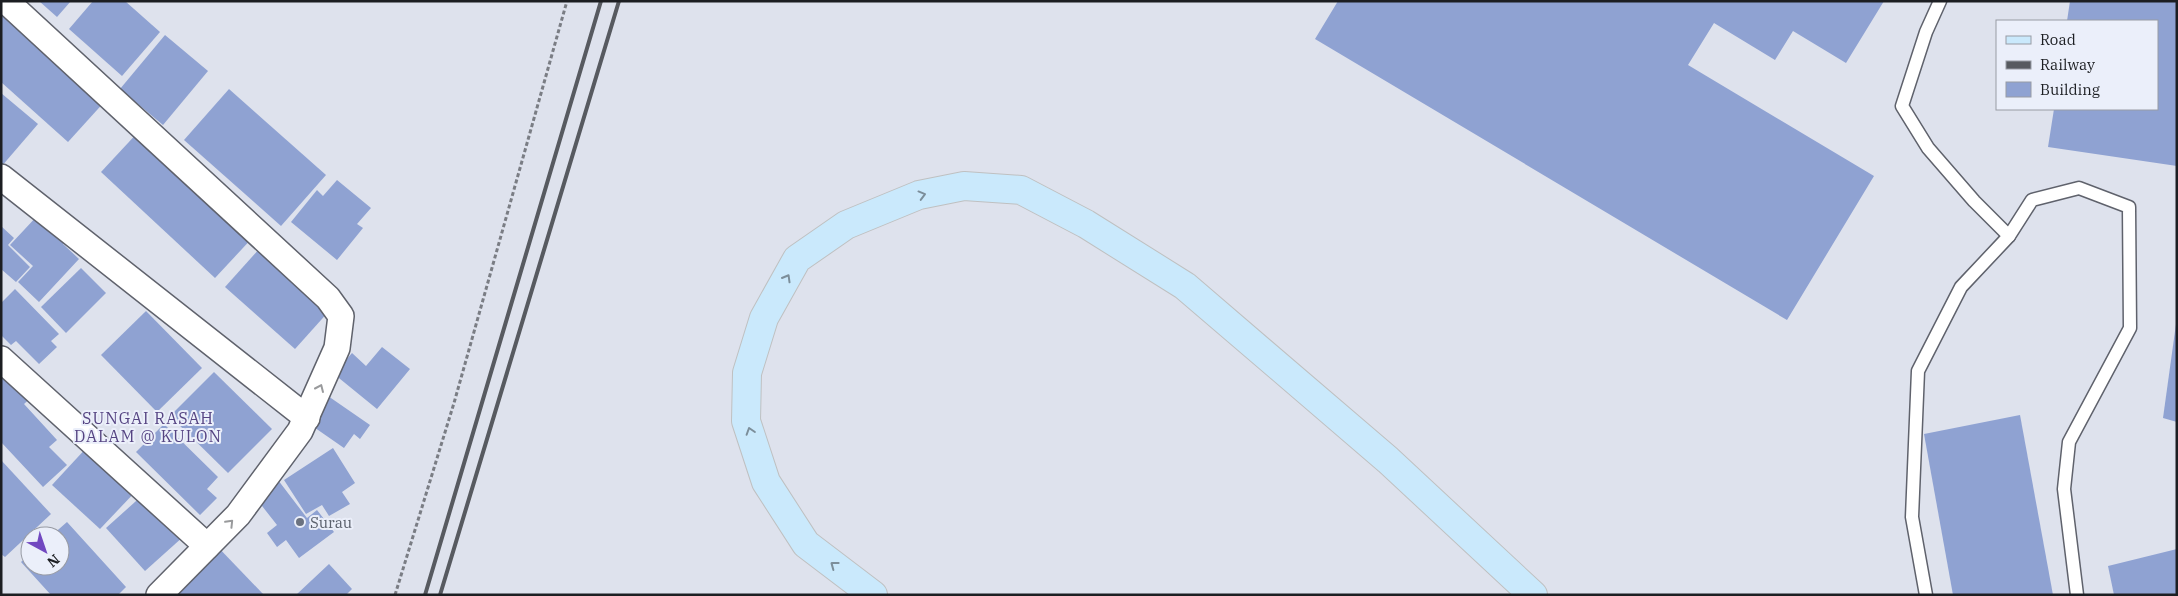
<svg xmlns="http://www.w3.org/2000/svg" width="2178" height="596" viewBox="0 0 2178 596" font-family="'IBM Plex Serif',serif">
  <rect width="100%" height="100%" fill="#dee2ed"/>
  <g fill="#8fa2d2">
    <path d="M39,1H71L57,17Z"/>
    <path d="M93,1H125L160,32L122,76L69,29Z"/>
    <path d="M1338,1H1884L1846,63L1793,31L1775,60L1714,23L1688,65L1874,176L1787,320L1315,39Z"/>
    <path d="M2070,1H2177V166L2048,147L2054,109H2157V21H2067Z"/>
    <path d="M1,3L107,99L68,142L1,82Z"/>
    <path d="M165,35L208,71L163,125L120,89Z"/>
    <path d="M229,89L326,175L281,226L184,140Z"/>
    <path d="M1,93L38,124L1,167Z"/>
    <path d="M141,129L255,235L215,278L101,172Z"/>
    <path d="M337,180L371,208L357,224L363,228L337,260L291,222L317,190L323,196Z"/>
    <path d="M38,215L66,241L63,244L79,259L39,302L18,282L33,266L10,245Z"/>
    <path d="M1,226L14,238L8,245L30,267L16,282L1,269Z"/>
    <path d="M260,248L330,310L295,349L225,287Z"/>
    <path d="M81,268L106,293L66,333L41,307Z"/>
    <path d="M15,289L59,334L51,341L57,347L39,364L16,341L11,345L1,335V303Z"/>
    <path d="M146,311L202,368L157,412L101,355Z"/>
    <path d="M2176,324H2177V422L2163,418Z"/>
    <path d="M382,347L410,369L377,409L334,374L352,353L366,366Z"/>
    <path d="M1,370L34,395L24,404L57,440L49,447L67,465L43,487L1,442Z"/>
    <path d="M214,372L272,429L228,473L170,416Z"/>
    <path d="M328,396L370,425L360,439L354,434L344,448L308,423Z"/>
    <path d="M2020,415L2053,595H1953L1924,434Z"/>
    <path d="M164,424L218,477L207,489L217,498L200,515L136,452Z"/>
    <path d="M89,445L137,490L100,529L52,485Z"/>
    <path d="M333,448L355,483L342,492L350,504L329,516L322,505L306,514L284,480Z"/>
    <path d="M1,460L51,514L5,557L1,554Z"/>
    <path d="M278,480L307,518L317,510L334,532L299,558L286,540L277,547L267,533L277,525L255,497Z"/>
    <path d="M145,493L184,536L145,571L106,528Z"/>
    <path d="M67,522L126,587L118,595H51L21,562L30,554V566H60V536H51Z"/>
    <path d="M215,544L264,595H176Z"/>
    <path d="M2177,549V595H2114L2108,566Z"/>
    <path d="M329,564L352,589L346,595H296Z"/>
  </g>
  <g fill="none" stroke-linecap="round" stroke-linejoin="round">
    <defs>
      <g id="lane">
        <path d="M1940,1L1926,32L1902,106L1928,148L1974,201L2009,236"/>
        <path d="M1926,595L1912,517L1918,371L1961,287L2009,236L2032,200L2079,188L2129,207L2130,328L2069,442L2064,489L2077,595"/>
      </g>
      <g id="street">
        <path d="M6,1L328,298L341,316L337,348L300,431L238,515L159,595"/>
        <path d="M1,177L307,418"/>
        <path d="M1,359L207,546"/>
      </g>
      <path id="primary" d="M873,595L806,544L766,482L746,421L747,373L764,318L797,259L846,225L919,195L964,186L1021,190L1086,224L1185,286L1388,460L1533,595"/>
    </defs>
    <use href="#lane" stroke="#5f626c" stroke-width="15"/>
    <use href="#street" stroke="#5f626c" stroke-width="28"/>
    <use href="#primary" stroke="#bfc0c1" stroke-width="30"/>
    <path stroke="#7a7d84" stroke-width="3" stroke-dasharray="4 2.5" stroke-linecap="butt" d="M395,595L454,403L567,1"/>
    <use href="#lane" stroke="#fff" stroke-width="12"/>
    <use href="#street" stroke="#fff" stroke-width="25"/>
    <use href="#primary" stroke="#cae9fc" stroke-width="28"/>
    <g stroke="#575a60" stroke-width="4">
      <path d="M425,595L601,1"/>
      <path d="M440,595L619,1"/>
    </g>
  </g>
  <defs><path id="oneway-chevron" d="M-2-3.5L2.5 0L-2 3.5" fill="none" stroke-width="1.6" stroke-linecap="round" stroke-linejoin="round" transform="scale(1.25)"/></defs>
  <g stroke="#7c8e9a">
    <use href="#oneway-chevron" transform="translate(922 195) rotate(-15)"/>
    <use href="#oneway-chevron" transform="translate(787 278) rotate(-60)"/>
    <use href="#oneway-chevron" transform="translate(750 431) rotate(-108)"/>
    <use href="#oneway-chevron" transform="translate(834 565) rotate(-143)"/>
  </g>
  <g stroke="#999a9c">
    <use href="#oneway-chevron" transform="translate(320 388) rotate(-66)"/>
    <use href="#oneway-chevron" transform="translate(230 523) rotate(-46)"/>
  </g>
  <circle fill="#6b7280" stroke="#ebeffa" stroke-width="2" cx="300" cy="522" r="5"/>
  <g text-anchor="middle" dominant-baseline="central" stroke-width="4" stroke-linejoin="round" paint-order="stroke">
    <g font-size="15" fill="#5b616d" stroke="#ebeffa" text-anchor="start">
      <text x="310" y="522">Surau</text>
    </g>
    <g font-size="16" letter-spacing="1" fill="#554482" stroke="#ebeffa">
      <text x="148" y="418">SUNGAI RASAH<tspan x="148" dy="18">DALAM @ KULON</tspan></text>
    </g>
  </g>
  <rect width="2178" height="596" fill="none" stroke="#1c1e22" stroke-width="5"/>
  <rect x="1996" y="20" width="162" height="90" fill="#ebeffa" stroke="#989ba4"/>
  <rect x="2006" y="36" width="25" height="8" fill="#cae9fc" stroke="#989ba4"/>
  <text x="2040" y="45" font-size="15" fill="#1c1e22">Road</text>
  <rect x="2006" y="61" width="25" height="8" fill="#575a60" stroke="#989ba4"/>
  <text x="2040" y="70" font-size="15" fill="#1c1e22">Railway</text>
  <rect x="2006" y="82" width="25" height="15" fill="#8fa2d2" stroke="#989ba4"/>
  <text x="2040" y="95" font-size="15" fill="#1c1e22">Building</text>
  <g transform="translate(45 551) rotate(140)"><circle r="24" fill="#ebeffa" stroke="#989ba4"/>
  <path d="M0-4L9 19L0 12L-9 19Z" fill="#7148c0"/>
  <text y="-8" font-size="14" font-weight="bold" text-anchor="middle" fill="#1c1e22">N</text>
  </g>
</svg>
